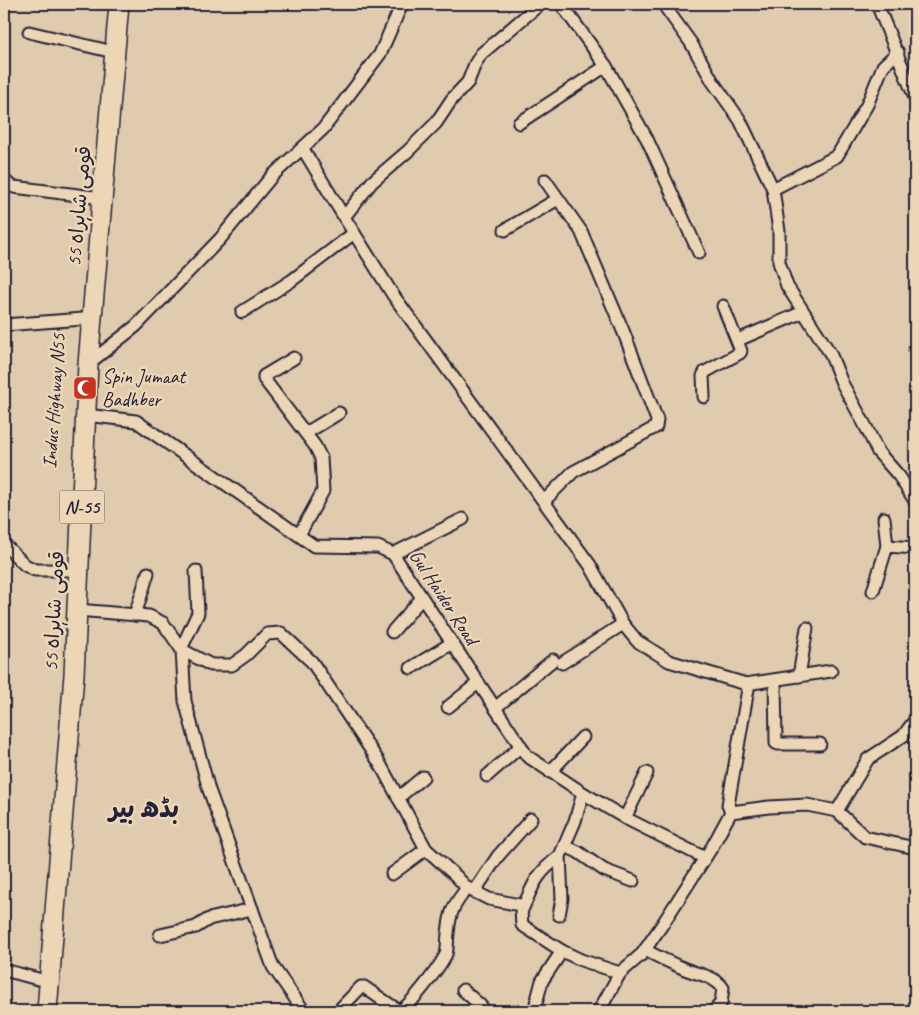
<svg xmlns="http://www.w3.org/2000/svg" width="919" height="1015" viewBox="0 0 919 1015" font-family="Caveat,'Playpen Sans Arabic',sans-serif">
  <rect width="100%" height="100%" fill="#e1cbae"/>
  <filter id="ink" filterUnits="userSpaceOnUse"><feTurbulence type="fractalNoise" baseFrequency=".02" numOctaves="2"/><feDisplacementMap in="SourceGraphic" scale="10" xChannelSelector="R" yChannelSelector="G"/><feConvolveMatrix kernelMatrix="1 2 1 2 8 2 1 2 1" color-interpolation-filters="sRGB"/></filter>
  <g filter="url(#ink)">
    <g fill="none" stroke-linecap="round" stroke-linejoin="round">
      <defs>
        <g id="minor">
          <path d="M663,4L691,43L713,82L740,120L773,189L779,231V262L787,286L830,353L842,383L866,427L878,452L899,476L915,501"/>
          <path d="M877,4L915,98"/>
          <path d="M29,32L105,50"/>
          <path d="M606,66L647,139L699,253"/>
          <path d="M519,123L606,66L561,4"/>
          <path d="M303,149L344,217L393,295L590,565L623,624L637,641L669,661L746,684L748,689L728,805L731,812"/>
          <path d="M4,179L9,185L14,187L94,197"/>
          <path d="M773,189L837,156L867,105L883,66L898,52"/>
          <path d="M344,217L372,182L408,151L436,123L452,99L468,82L475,64L481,54L540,4"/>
          <path d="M505,230L558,199"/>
          <path d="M242,312L291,281L354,233"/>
          <path d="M4,325L83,319"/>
          <path d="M738,340L803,312"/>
          <path d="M915,351V352"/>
          <path d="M294,358L264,376V379L315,446L321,458L323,491L299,535"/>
          <path d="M88,364L136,326L220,239L272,176L323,129L380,54L402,4"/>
          <path d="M704,397L703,376L705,372L740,353L741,351L723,306"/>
          <path d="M86,415L136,421L314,546L378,547L393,554L527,756L583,793L625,818L705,858"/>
          <path d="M306,433L339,413"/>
          <path d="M544,501L573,472L656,427L657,420L624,333L581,231L545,180"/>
          <path d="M4,544L25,565L35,570H68"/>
          <path d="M887,546L915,548"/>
          <path d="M393,554L463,519"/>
          <path d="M873,591L887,546L884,518"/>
          <path d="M77,610L149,616L163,623L182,650L211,665H232L246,655L267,634L281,633L312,662L379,762L426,849L456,876L467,888L489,899L520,905C522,909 521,918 522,925L562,951L581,960L620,973"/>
          <path d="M135,615L148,573"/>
          <path d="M392,632L422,598"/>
          <path d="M181,649L198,613L196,571"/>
          <path d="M182,650L185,701L209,790L273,967L304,1011"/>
          <path d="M562,663L623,624"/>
          <path d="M411,668L452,643"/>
          <path d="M799,676L807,628"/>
          <path d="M775,680L776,743L778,744H820"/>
          <path d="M746,684L831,671"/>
          <path d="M448,707L478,683"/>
          <path d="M495,708L553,660"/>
          <path d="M550,772L583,737"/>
          <path d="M487,776L521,746"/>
          <path d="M398,798L423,777"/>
          <path d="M837,811L868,759L903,736L915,720"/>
          <path d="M625,818L647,773"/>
          <path d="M565,846L578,852L604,870L633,881"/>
          <path d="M392,874L426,849"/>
          <path d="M474,892L498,856L531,819"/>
          <path d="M522,910C534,883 536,874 560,856"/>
          <path d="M559,915L562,899L560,856L575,821L583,793"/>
          <path d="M160,935L196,927L209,919L252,909"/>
          <path d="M645,950C658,957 671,963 685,969C699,975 713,975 723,988L721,1003L714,1011"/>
          <path d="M4,970L38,979"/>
          <path d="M463,990L480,1005L485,1011"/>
          <path d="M338,1011L361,987H364L399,1011C410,1007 441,965 446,954C448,948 447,940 448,934C450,911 453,906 467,888"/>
          <path d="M534,1011L542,981L562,951"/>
          <path d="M599,1011L620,973L642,954L662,925L712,847L731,812L769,807L807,805L837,811L865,837L915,848"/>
        </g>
        <path id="trunk" d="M47,1011L74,675L88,364L119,4"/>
      </defs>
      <use href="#minor" stroke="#22223b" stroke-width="15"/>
      <use href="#trunk" stroke="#22223b" stroke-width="22"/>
      <use href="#minor" stroke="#edd6b5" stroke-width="11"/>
      <use href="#trunk" stroke="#edd6b5" stroke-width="19"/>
    </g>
  </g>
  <defs>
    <symbol id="mosque-square" viewBox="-11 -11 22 22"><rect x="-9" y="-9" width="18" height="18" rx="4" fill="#c8321e" stroke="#edd6b5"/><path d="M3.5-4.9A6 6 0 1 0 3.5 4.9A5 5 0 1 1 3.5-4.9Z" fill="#fff"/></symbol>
  </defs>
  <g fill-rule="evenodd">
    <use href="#mosque-square" x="71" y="374" width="28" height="28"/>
  </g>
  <g text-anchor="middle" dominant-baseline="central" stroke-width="5" stroke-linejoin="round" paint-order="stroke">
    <rect fill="#edd6b5" stroke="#5f5860" stroke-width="1" x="59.5" y="490.5" width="45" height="33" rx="4"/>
    <g font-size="19" font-weight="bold" fill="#22223b">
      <text x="82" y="507">N-55</text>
    </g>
    <g font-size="20" fill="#22223b" stroke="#edd6b5">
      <text transform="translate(79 206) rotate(-85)">قومی شاہراہ 55</text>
      <text transform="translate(54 401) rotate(-86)">Indus Highway N55</text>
      <text transform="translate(444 597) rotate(57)">Gul Haider Road</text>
      <text transform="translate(54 611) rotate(-87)">قومی شاہراہ 55</text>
    </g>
    <g font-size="20" fill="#22223b" stroke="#edd6b5" text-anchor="start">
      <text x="102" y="376">Spin Jumaat<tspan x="102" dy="23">Badhber</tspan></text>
    </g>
    <g font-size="25" font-weight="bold" fill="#22223b" stroke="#edd6b5">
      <text x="144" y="809">بڈھ بیر</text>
    </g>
  </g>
  <rect width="919" height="1015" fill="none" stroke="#edd6b5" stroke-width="20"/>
  <rect x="10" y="10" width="899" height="995" fill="none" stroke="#22223b" stroke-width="2" filter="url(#ink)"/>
</svg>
